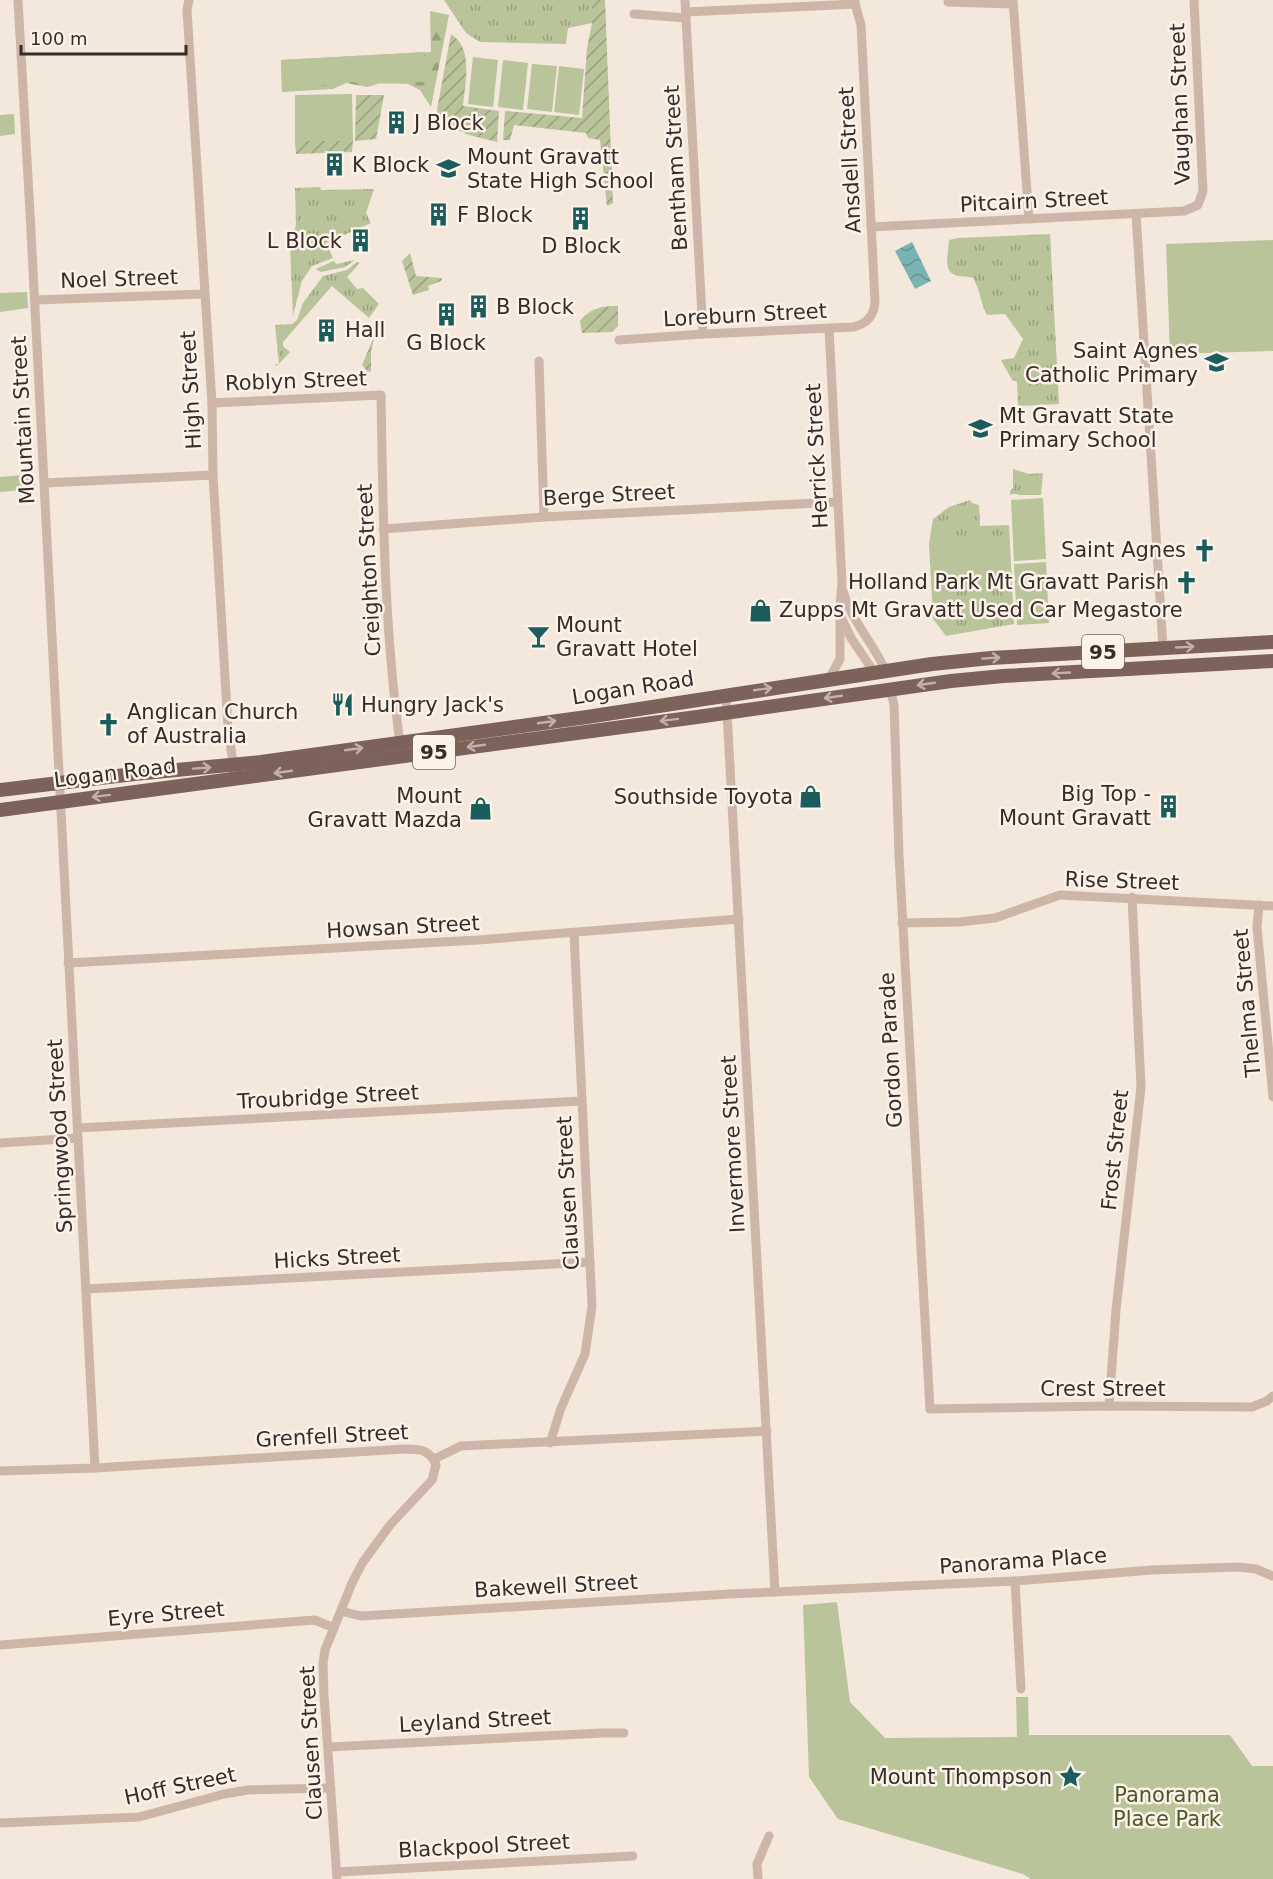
<svg xmlns="http://www.w3.org/2000/svg" width="1273" height="1879" viewBox="0 0 1273 1879" font-family="'DejaVu Sans',sans-serif">
  <defs>
    <pattern id="grass-tufts" width="24" height="20" patternUnits="userSpaceOnUse" patternTransform="scale(1.5)"><rect width="24" height="20" fill="#b9c49b"/><path d="M3 7l-1-3M5 7V3M7 7l1-3M15 17l-1-3M17 17v-4M19 17l1-3" fill="none" stroke="#979f7e"/></pattern>
    <pattern id="forest-firs" width="22" height="20" patternUnits="userSpaceOnUse" patternTransform="scale(1.5)"><rect width="22" height="20" fill="#b9c49b"/><path d="M5 1l3.5 6h-7zM16 11l3.5 6h-7z" fill="#979f7e"/></pattern>
    <pattern id="garden-furrows" width="10" height="10" patternUnits="userSpaceOnUse" patternTransform="scale(1.5)"><rect width="10" height="10" fill="#b9c49b"/><path d="M-1 1l2-2M0 10L10 0M9 11l2-2" fill="none" stroke="#979f7e"/></pattern>
    <pattern id="water-waves" width="16" height="10" patternUnits="userSpaceOnUse" patternTransform="scale(1.5)"><rect width="16" height="10" fill="#79b3b2"/><path d="M0 5q4-4 8 0t8 0" fill="none" stroke="#649291"/></pattern>
  </defs>
  <rect width="100%" height="100%" fill="#f4e7dc"/>
  <g fill="url(#grass-tufts)">
    <path d="M444,0H592V23L568,28L566,44L480,42L466,33Z"/>
    <path d="M320,187L321,190L374,189L366,213L371,223L326,243L333,258L312,266L302,281L293,315L290,246L296,225L295,188Z"/>
    <path d="M1050,234L1059,404L1018,406L1017,382L1012,380L1001,360L1014,358L1023,339L1005,314L987,315C980,302 980,289 973,278C967,276 963,277 958,276C941,273 949,251 949,240L958,238Z"/>
    <path d="M355,260L345,267L321,272L316,269L334,261L336,264Z"/>
    <path d="M357,262H359V264L347,277L357,289L363,288L379,304L369,318L332,286L283,342V346L290,352L277,366L274,365L279,364L275,325L292,324L297,320L303,303L323,276L347,270Z"/>
    <path d="M1013,469L1029,474L1043,473L1041,495H1018V494H1012L1010,495V491L1013,488Z"/>
    <path d="M970,500L972,503L979,505L980,526L1009,525L1014,624L946,636L933,619L929,544L933,519L949,507Z"/>
  </g>
  <path fill="url(#forest-firs)" d="M430,11L449,15L431,107L420,90L408,84L380,83L368,87L346,83L333,89L282,92L281,60L431,52Z"/>
  <g fill="#b9c49b">
    <path d="M424,52L425,82L362,84L347,81L282,92L281,60Z"/>
    <path d="M473,57L498,60L493,107L468,104Z"/>
    <path d="M503,60L528,63L523,110L498,107Z"/>
    <path d="M532,64L557,66L552,112L527,109Z"/>
    <path d="M559,66L584,69L579,115L554,112Z"/>
    <path d="M352,94L353,141H295V95Z"/>
    <path d="M14,114L15,134L0,136V115Z"/>
    <path d="M1273,240V351L1170,354L1166,244Z"/>
    <path d="M27,292L28,308L0,312V293Z"/>
    <path d="M34,474L35,489L0,492V477Z"/>
    <path d="M1043,498L1046,559L1014,561L1011,500Z"/>
    <path d="M1009,541L1011,587L934,589L932,544Z"/>
    <path d="M1046,562L1049,623L1017,625L1014,564Z"/>
    <path d="M837,1602L850,1702L885,1738L1017,1737L1016,1697H1028L1029,1735H1230L1252,1766H1273V1879H1031L1023,1874L838,1819L809,1777L803,1605Z"/>
  </g>
  <g fill="url(#garden-furrows)">
    <path d="M592,0H605L613,203L607,206L600,140L588,138L586,133L514,125L510,140H503L505,111L582,118L587,48L592,23Z"/>
    <path d="M451,34C474,49 465,83 463,106L499,111L497,142L469,135L439,121L437,109Z"/>
    <path d="M356,95H384L376,139L355,141Z"/>
    <path d="M353,141L352,152L296,154L295,141Z"/>
    <path d="M410,253L416,276L442,278L441,281L428,286L429,290L413,295L402,261Z"/>
    <path d="M618,306V326L612,332L582,333L580,321C591,308 601,306 618,306Z"/>
    <path d="M373,339H374L371,351V371L368,372L362,365Z"/>
  </g>
  <path fill="url(#water-waves)" d="M912,242L931,281L915,289L895,251Z"/>
  <g fill="none" stroke-linecap="round" stroke-linejoin="round">
    <g stroke="#cdb6a7" stroke-width="9">
      <path d="M18,0C46,489 71,978 95,1468"/>
      <path d="M189,0L187,10L212,403L213,475L228,728L234,770"/>
      <path d="M685,0L703,334"/>
      <path d="M1013,0L1029,219"/>
      <path d="M948,2L1013,4"/>
      <path d="M686,12L855,4"/>
      <path d="M634,14L686,18"/>
      <path d="M1136,214L1163,648"/>
      <path d="M871,227L1184,211L1198,205L1203,191L1194,0"/>
      <path d="M35,300L204,294"/>
      <path d="M829,328L842,582L840,607L841,617L851,638L874,672"/>
      <path d="M619,340L703,334L853,327C867,324 874,316 875,302L861,25L855,4V0"/>
      <path d="M539,361L544,517"/>
      <path d="M212,403L381,395C383,511 384,627 400,743"/>
      <path d="M45,483L213,475"/>
      <path d="M383,529L544,517L837,502"/>
      <path d="M843,590C850,620 873,642 885,670"/>
      <path d="M829,679L840,659V621"/>
      <path d="M890,689L894,705L899,855L930,1409L1109,1406L1252,1407L1267,1401L1273,1396"/>
      <path d="M726,694L775,1592"/>
      <path d="M1259,905L1257,927L1273,1097"/>
      <path d="M902,923L959,922L995,918L1060,895L1273,906"/>
      <path d="M68,963L478,940L739,919"/>
      <path d="M78,1128L581,1101"/>
      <path d="M0,1143L78,1138"/>
      <path d="M86,1289L590,1262"/>
      <path d="M1109,1406L1116,1310L1141,1087L1132,897"/>
      <path d="M550,1443L561,1408L585,1354L592,1306L574,934"/>
      <path d="M434,1459L461,1446L767,1431"/>
      <path d="M0,1471L95,1468L404,1449C419,1449 430,1449 436,1465L432,1480L390,1525L363,1562L352,1583L325,1650L323,1663L324,1695L337,1879"/>
      <path d="M1015,1581L1021,1689"/>
      <path d="M341,1611L361,1616L730,1594L1015,1581L1152,1570L1238,1567L1256,1569L1273,1576"/>
      <path d="M0,1645L315,1620L334,1628"/>
      <path d="M329,1747L602,1733H624"/>
      <path d="M0,1823L139,1817L224,1794L248,1790L331,1788"/>
      <path d="M337,1872L633,1856"/>
      <path d="M758,1879L757,1864L769,1836"/>
    </g>
    <g stroke="#7c6258" stroke-width="14">
      <path d="M0,790L134,774L261,762L587,717L932,664L991,658L1273,642"/>
      <path d="M0,810L697,717L951,681L1003,676L1273,661"/>
    </g>
  </g>
  <defs><path id="oneway-shaft" d="M-6 0H5M1.5-3L5.5 0L1.5 3" fill="none" stroke-width="1.6" stroke-linecap="round" stroke-linejoin="round" transform="scale(1.5)"/></defs>
  <g stroke="#c2b1a8">
    <use href="#oneway-shaft" transform="translate(1185 647) rotate(-3)"/>
    <use href="#oneway-shaft" transform="translate(991 658) rotate(-4)"/>
    <use href="#oneway-shaft" transform="translate(1061 673) rotate(177)"/>
    <use href="#oneway-shaft" transform="translate(926 684) rotate(172)"/>
    <use href="#oneway-shaft" transform="translate(763 689) rotate(-8)"/>
    <use href="#oneway-shaft" transform="translate(833 697) rotate(172)"/>
    <use href="#oneway-shaft" transform="translate(669 720) rotate(173)"/>
    <use href="#oneway-shaft" transform="translate(547 722) rotate(-8)"/>
    <use href="#oneway-shaft" transform="translate(476 746) rotate(172)"/>
    <use href="#oneway-shaft" transform="translate(354 749) rotate(-8)"/>
    <use href="#oneway-shaft" transform="translate(202 768) rotate(-4)"/>
    <use href="#oneway-shaft" transform="translate(283 772) rotate(172)"/>
    <use href="#oneway-shaft" transform="translate(101 796) rotate(173)"/>
  </g>
  <defs>
    <symbol id="building-bare" viewBox="-9 -9 18 18"><path d="M-4-6H4V6H1V3H-1V6H-4ZM-2.5-4.3h1.7v1.8h-1.7ZM.8-4.3h1.7v1.8H.8ZM-2.5-1h1.7V.8h-1.7ZM.8-1h1.7V.8H.8Z" fill="#1b5d5d" stroke="#fbf2e9" stroke-width="2.5" paint-order="stroke"/></symbol>
    <symbol id="school-bare" viewBox="-9 -9 18 18"><path d="M0-5L7-2L0 1L-7-2ZM-4 1L0 2.5L4 1V4Q0 6-4 4Z" fill="#1b5d5d" stroke="#fbf2e9" stroke-width="2.5" paint-order="stroke"/></symbol>
    <symbol id="church-bare" viewBox="-9 -9 18 18"><path d="M-1.2-6h2.4v3.5h3.3v2.4h-3.3V6h-2.4V-.1h-3.3v-2.4h3.3Z" fill="#1b5d5d" stroke="#fbf2e9" stroke-width="2.5" paint-order="stroke"/></symbol>
    <symbol id="shop-bare" viewBox="-9 -9 18 18"><path d="M-5-2.5h2.3a2.7 3.5 0 0 1 5.4 0H5L5.5 6h-11ZM-1.5-2.5h3a1.5 2.3 0 0 0-3 0Z" fill="#1b5d5d" stroke="#fbf2e9" stroke-width="2.5" paint-order="stroke"/></symbol>
    <symbol id="bar-bare" viewBox="-9 -9 18 18"><path d="M-6-5H6L.8 .8V4.5H3.5V6h-7V4.5H-.8V.8Z" fill="#1b5d5d" stroke="#fbf2e9" stroke-width="2.5" paint-order="stroke"/></symbol>
    <symbol id="restaurant-bare" viewBox="-9 -9 18 18"><path d="M-5-6h1v4h1v-4h1v4h1v-4h1v5L-1.5 .5V6h-2V.5L-5-1ZM5-6V6H3V1.5H1.5Q1.5-4 5-6Z" fill="#1b5d5d" stroke="#fbf2e9" stroke-width="2.5" paint-order="stroke"/></symbol>
    <symbol id="sight-bare" viewBox="-9 -9 18 18"><path d="M0-6L1.8-2.2L6-1.7L2.9 1.2L3.7 5.4L0 3.3L-3.7 5.4L-2.9 1.2L-6-1.7L-1.8-2.2Z" fill="#1b5d5d" stroke="#fbf2e9" stroke-width="2.5" paint-order="stroke"/></symbol>
  </defs>
  <g fill-rule="evenodd">
    <use href="#building-bare" x="380" y="106" width="33" height="33"/>
    <use href="#building-bare" x="318" y="148" width="33" height="33"/>
    <use href="#school-bare" x="432" y="152" width="33" height="33"/>
    <use href="#building-bare" x="422" y="198" width="33" height="33"/>
    <use href="#building-bare" x="564" y="202" width="33" height="33"/>
    <use href="#building-bare" x="344" y="224" width="33" height="33"/>
    <use href="#building-bare" x="462" y="290" width="33" height="33"/>
    <use href="#building-bare" x="430" y="298" width="33" height="33"/>
    <use href="#building-bare" x="310" y="314" width="33" height="33"/>
    <use href="#school-bare" x="1200" y="346" width="33" height="33"/>
    <use href="#school-bare" x="964" y="412" width="33" height="33"/>
    <use href="#church-bare" x="1188" y="534" width="33" height="33"/>
    <use href="#church-bare" x="1170" y="566" width="33" height="33"/>
    <use href="#shop-bare" x="744" y="594" width="33" height="33"/>
    <use href="#bar-bare" x="522" y="620" width="33" height="33"/>
    <use href="#restaurant-bare" x="326" y="688" width="33" height="33"/>
    <use href="#church-bare" x="92" y="708" width="33" height="33"/>
    <use href="#shop-bare" x="794" y="780" width="33" height="33"/>
    <use href="#building-bare" x="1152" y="790" width="33" height="33"/>
    <use href="#shop-bare" x="464" y="792" width="33" height="33"/>
    <use href="#sight-bare" x="1054" y="1760" width="33" height="33"/>
  </g>
  <g text-anchor="middle" dominant-baseline="central" stroke-width="5" stroke-linejoin="round" paint-order="stroke">
    <g fill="#fbf2e9" stroke="#736762" stroke-width="1.5">
      <rect x="1082" y="635" width="42" height="34" rx="4.5"/>
      <rect x="413" y="735" width="42" height="34" rx="4.5"/>
    </g>
    <g font-size="20" font-weight="bold" fill="#392c28">
      <text x="1103" y="652">95</text>
      <text x="434" y="752">95</text>
    </g>
    <g font-size="21" fill="#392c28" stroke="#fbf2e9">
      <text transform="translate(1180 104) rotate(-92)">Vaughan Street</text>
      <text transform="translate(850 160) rotate(-93)">Ansdell Street</text>
      <text transform="translate(676 168) rotate(-93)">Bentham Street</text>
      <text transform="translate(1034 201) rotate(-3)">Pitcairn Street</text>
      <text transform="translate(119 279) rotate(-2)">Noel Street</text>
      <text transform="translate(745 315) rotate(-3)">Loreburn Street</text>
      <text transform="translate(296 381) rotate(-2)">Roblyn Street</text>
      <text transform="translate(191 390) rotate(-93)">High Street</text>
      <text transform="translate(23 420) rotate(-93)">Mountain Street</text>
      <text transform="translate(817 456) rotate(-93)">Herrick Street</text>
      <text transform="translate(609 495) rotate(-3)">Berge Street</text>
      <text transform="translate(369 570) rotate(-93)">Creighton Street</text>
      <text transform="translate(633 688) rotate(-9)">Logan Road</text>
      <text transform="translate(115 773) rotate(-7)">Logan Road</text>
      <text transform="translate(1122 881) rotate(2)">Rise Street</text>
      <text transform="translate(403 927) rotate(-3)">Howsan Street</text>
      <text transform="translate(1247 1003) rotate(-95)">Thelma Street</text>
      <text transform="translate(891 1050) rotate(-93)">Gordon Parade</text>
      <text transform="translate(328 1097) rotate(-3)">Troubridge Street</text>
      <text transform="translate(60 1136) rotate(-93)">Springwood Street</text>
      <text transform="translate(733 1144) rotate(-93)">Invermore Street</text>
      <text transform="translate(1115 1150) rotate(-84)">Frost Street</text>
      <text transform="translate(568 1193) rotate(-93)">Clausen Street</text>
      <text transform="translate(337 1258) rotate(-3)">Hicks Street</text>
      <text x="1103" y="1389">Crest Street</text>
      <text transform="translate(332 1436) rotate(-3)">Grenfell Street</text>
      <text transform="translate(1023 1561) rotate(-4)">Panorama Place</text>
      <text transform="translate(556 1586) rotate(-3)">Bakewell Street</text>
      <text transform="translate(166 1614) rotate(-5)">Eyre Street</text>
      <text transform="translate(475 1721) rotate(-3)">Leyland Street</text>
      <text transform="translate(311 1743) rotate(-93)">Clausen Street</text>
      <text transform="translate(180 1786) rotate(-12)">Hoff Street</text>
      <text transform="translate(484 1846) rotate(-3)">Blackpool Street</text>
    </g>
    <g font-size="21" fill="#392c28" stroke="#fbf2e9" text-anchor="start">
      <text x="414" y="123">J Block</text>
      <text x="467" y="157">Mount Gravatt<tspan x="467" dy="24">State High School</tspan></text>
      <text x="352" y="165">K Block</text>
      <text x="457" y="215">F Block</text>
      <text x="342" y="241" text-anchor="end">L Block</text>
      <text x="581" y="246" text-anchor="middle">D Block</text>
      <text x="496" y="307">B Block</text>
      <text x="345" y="330">Hall</text>
      <text x="446" y="343" text-anchor="middle">G Block</text>
      <text x="1198" y="351" text-anchor="end">Saint Agnes<tspan x="1198" dy="24">Catholic Primary</tspan></text>
      <text x="999" y="416">Mt Gravatt State<tspan x="999" dy="24">Primary School</tspan></text>
      <text x="1186" y="550" text-anchor="end">Saint Agnes</text>
      <text x="1169" y="582" text-anchor="end">Holland Park Mt Gravatt Parish</text>
      <text x="779" y="610">Zupps Mt Gravatt Used Car Megastore</text>
      <text x="556" y="625">Mount<tspan x="556" dy="24">Gravatt Hotel</tspan></text>
      <text x="361" y="705">Hungry Jack's</text>
      <text x="127" y="712">Anglican Church<tspan x="127" dy="24">of Australia</tspan></text>
      <text x="1151" y="794" text-anchor="end">Big Top -<tspan x="1151" dy="24">Mount Gravatt</tspan></text>
      <text x="462" y="796" text-anchor="end">Mount<tspan x="462" dy="24">Gravatt Mazda</tspan></text>
      <text x="793" y="797" text-anchor="end">Southside Toyota</text>
      <text x="1052" y="1777" text-anchor="end">Mount Thompson</text>
    </g>
    <g font-size="21" fill="#4b592a" stroke="#fbf2e9">
      <text x="1167" y="1795">Panorama<tspan x="1167" dy="24">Place Park</tspan></text>
    </g>
  </g>
  <path d="M21 45v9h165v-9" fill="none" stroke="#392c28" stroke-width="3"/>
  <text x="30" y="45" font-size="18" fill="#392c28" stroke="#fbf2e9" stroke-width="4.5" paint-order="stroke">100 m</text>
</svg>
